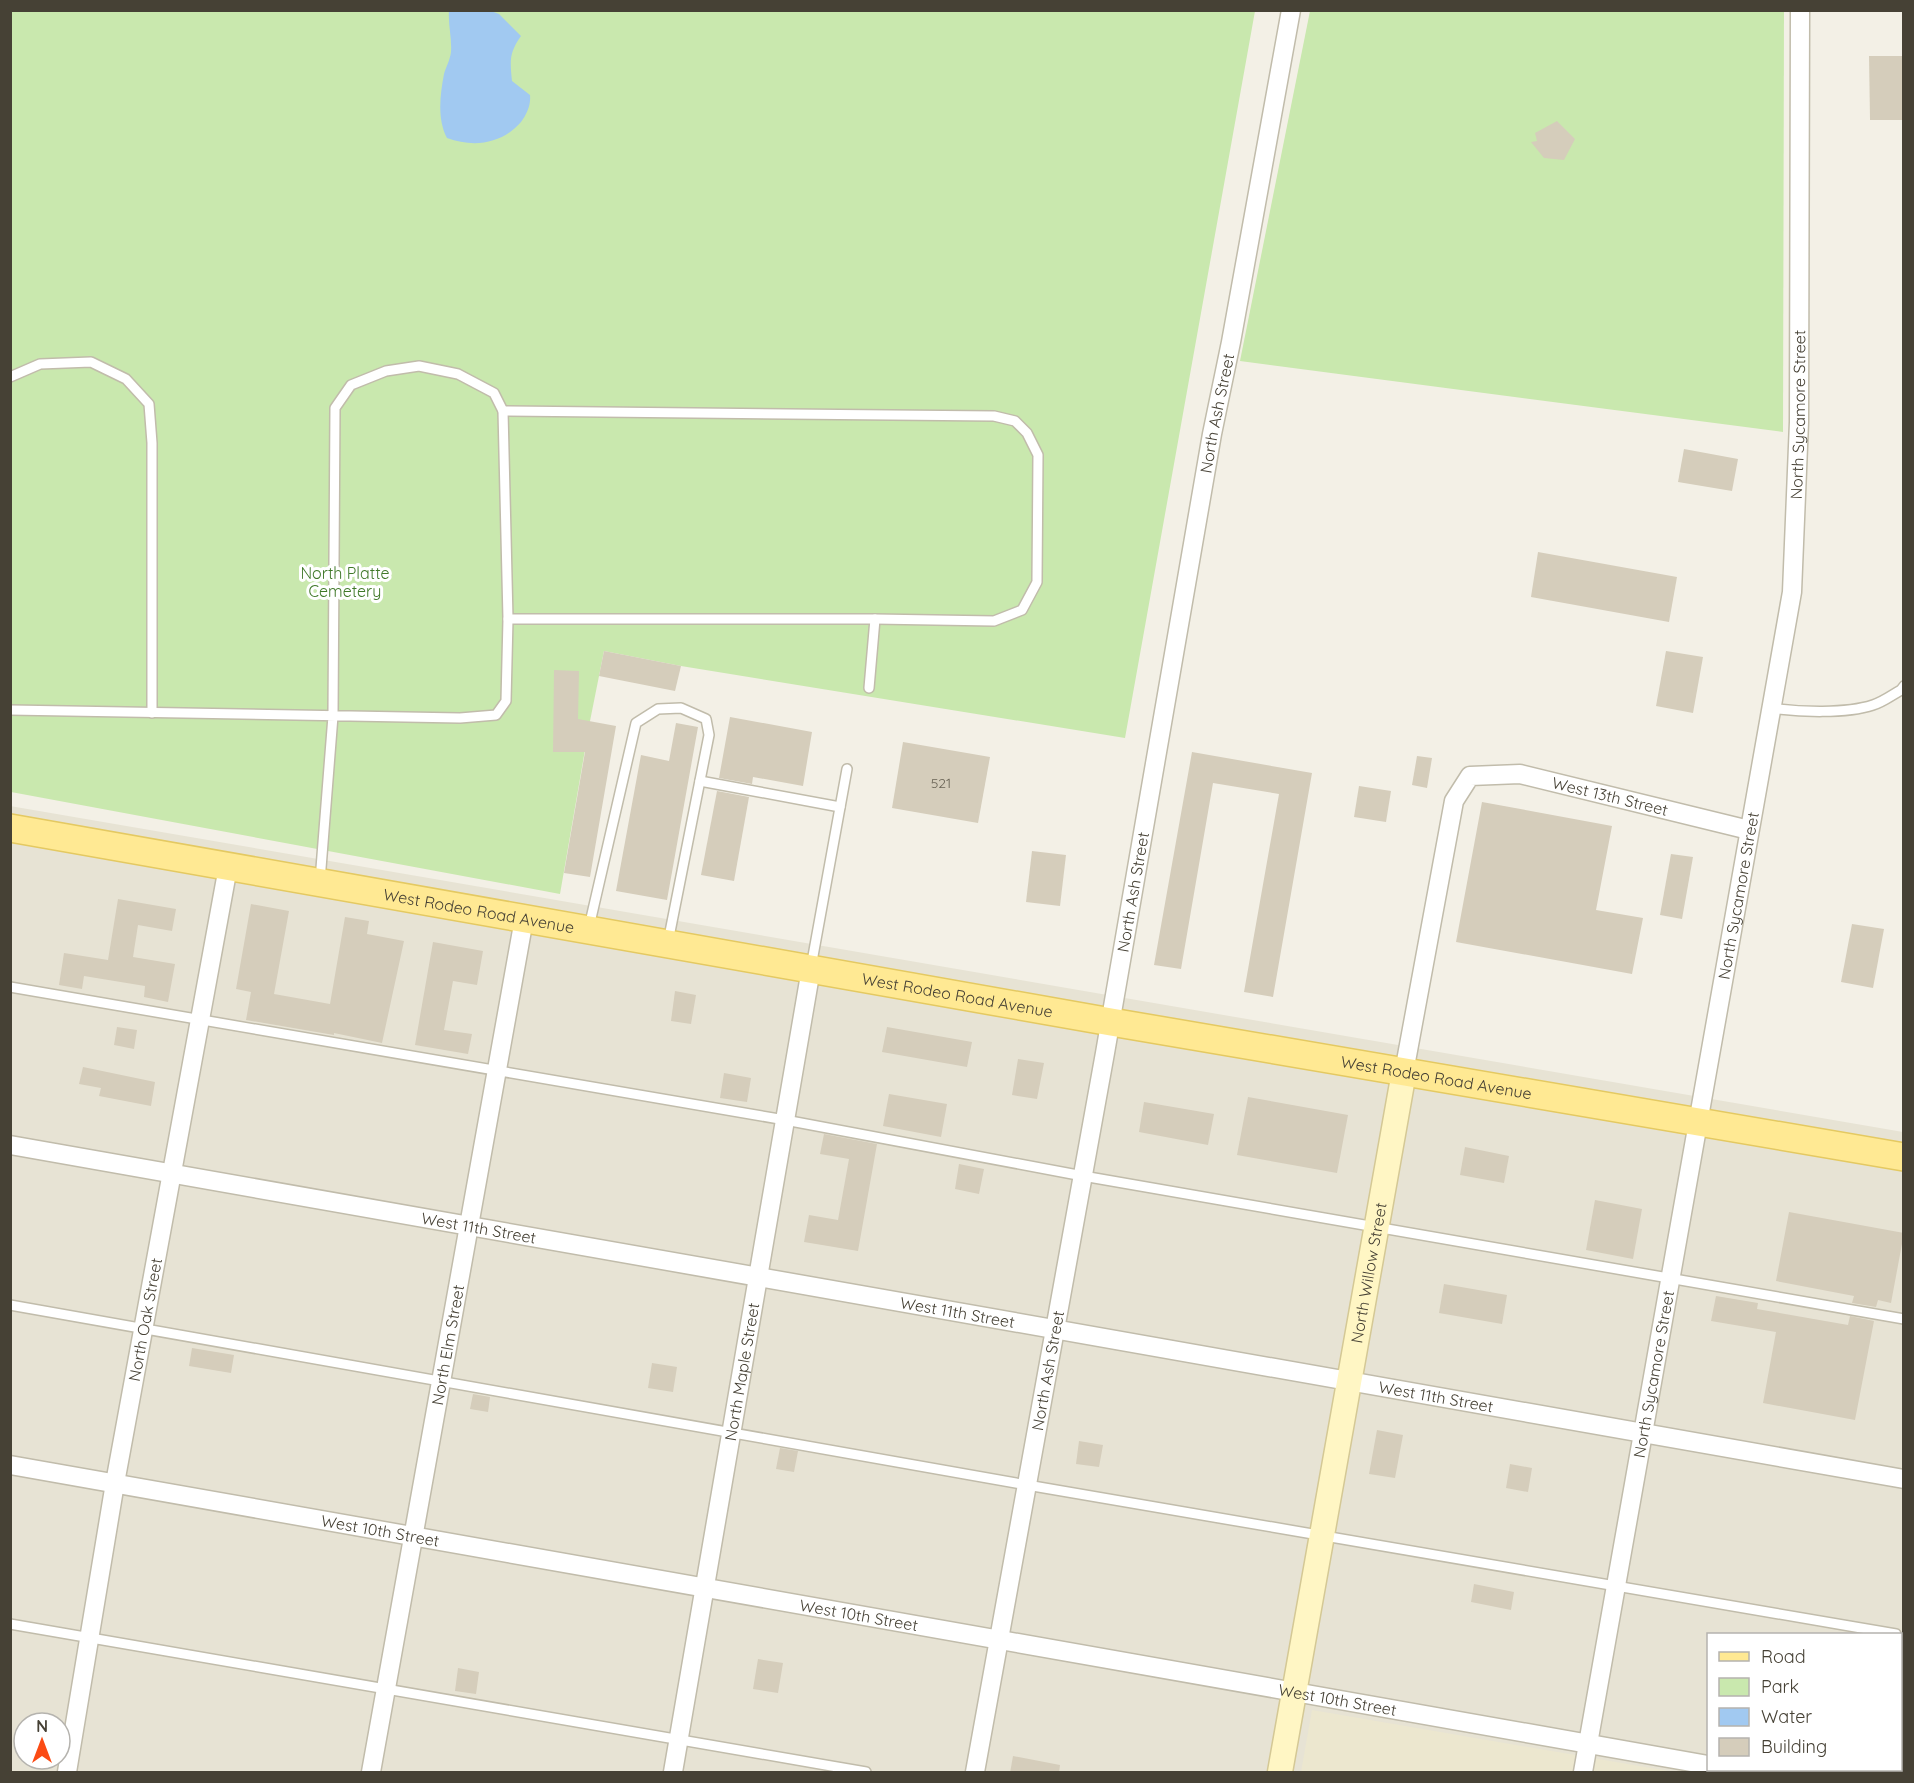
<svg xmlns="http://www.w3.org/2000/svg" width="1914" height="1783" viewBox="0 0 1914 1783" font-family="Quicksand,sans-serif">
  <rect width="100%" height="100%" fill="#f3f0e6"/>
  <path fill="#e7e3d4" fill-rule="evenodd" d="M10,806L1903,1132V1772H11ZM1708,1634H1900V1770H1708ZM24,1723H60V1759H24Z"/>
  <path fill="#ece7cf" d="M1312,1710L1674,1772H1301Z"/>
  <g fill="#c9e8ae">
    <path d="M10,11H1255L1125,738L681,666L604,651L590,721L560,894L11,792Z"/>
    <path d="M1310,11H1784L1783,432L1240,361Z"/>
  </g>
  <path fill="#a1c9f1" d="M449,11H491L499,14L521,36C509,53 510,61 512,81L530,95C531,105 527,114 521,122C502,144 474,148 447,138C437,119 440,95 444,74C446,67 450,60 451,52C452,38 448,25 449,11Z"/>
  <g fill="#d5cdbb">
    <path d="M1869,56H1904V120H1870Z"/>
    <path d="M1557,121L1575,139L1564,160L1544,158L1531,142L1537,141L1535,133Z"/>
    <path d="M1684,449L1738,459L1732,491L1678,482Z"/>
    <path d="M1538,552L1677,577L1669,622L1531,597Z"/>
    <path d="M604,651L681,666L675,691L599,676Z"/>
    <path d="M1666,651L1703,657L1693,713L1656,706Z"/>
    <path d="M554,670L579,671L578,719L616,726L590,877L564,873L585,752H553Z"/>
    <path d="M730,717L812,732L803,786L753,777L752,784L719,778Z"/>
    <path d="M676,723L698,727L667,900L616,891L641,755L669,761Z"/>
    <path d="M903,742L990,757L978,823L892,808Z"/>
    <path d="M1192,752L1312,773L1273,997L1244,992L1279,794L1213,783L1181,969L1154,965Z"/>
    <path d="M1417,756L1432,758L1427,788L1412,785Z"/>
    <path d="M1359,786L1391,791L1386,822L1354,817Z"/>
    <path d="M717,791L749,797L734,881L701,875Z"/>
    <path d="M1482,802L1612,826L1596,910L1643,918L1632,974L1456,942Z"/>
    <path d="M1032,851L1066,855L1060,906L1026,902Z"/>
    <path d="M1671,854L1693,857L1682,919L1660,915Z"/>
    <path d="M118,899L176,909L172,931L138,925L133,957L175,964L168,1002L144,997L145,986L84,976L82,989L59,985L64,953L108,960Z"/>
    <path d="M251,904L289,911L274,994L330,1004L345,917L369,921L367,934L404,941L382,1043L334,1033V1035L246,1020L251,992L236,989Z"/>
    <path d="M1852,924L1884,929L1873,988L1841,982Z"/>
    <path d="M433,942L483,951L477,985L453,981L444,1030L472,1034L468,1054L415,1045Z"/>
    <path d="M675,991L696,995L691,1024L671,1021Z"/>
    <path d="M117,1027L137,1030L134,1049L114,1045Z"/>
    <path d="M887,1027L972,1042L967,1067L882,1052Z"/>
    <path d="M1018,1059L1044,1063L1037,1099L1012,1095Z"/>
    <path d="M83,1067L155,1082L151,1106L99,1096L101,1088L79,1084Z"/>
    <path d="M724,1073L751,1078L747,1102L720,1098Z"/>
    <path d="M889,1094L947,1104L941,1137L883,1126Z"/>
    <path d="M1248,1097L1348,1115L1337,1173L1237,1155Z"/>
    <path d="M1144,1102L1214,1114L1208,1145L1139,1132Z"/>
    <path d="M824,1134L877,1144L858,1251L804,1242L809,1215L838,1220L849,1159L820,1154Z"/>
    <path d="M1465,1147L1509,1156L1504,1183L1460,1175Z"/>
    <path d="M959,1164L984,1169L979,1194L955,1189Z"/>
    <path d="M1595,1200L1642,1209L1633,1259L1586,1250Z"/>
    <path d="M1789,1212L1904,1233L1891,1303L1878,1300L1876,1307L1852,1303L1854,1296L1776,1281Z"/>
    <path d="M1444,1284L1507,1295L1502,1324L1439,1313Z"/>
    <path d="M1716,1296L1758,1303L1757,1309L1848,1325L1850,1316L1874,1321L1855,1420L1763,1403L1776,1332L1711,1321Z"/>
    <path d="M192,1348L234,1355L231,1373L189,1366Z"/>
    <path d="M652,1363L677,1367L673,1392L648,1388Z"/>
    <path d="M473,1394L490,1397L488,1412L470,1409Z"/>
    <path d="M1377,1430L1403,1435L1395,1478L1369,1474Z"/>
    <path d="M1079,1441L1103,1445L1099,1467L1076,1464Z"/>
    <path d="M780,1448L798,1451L794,1472L776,1469Z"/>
    <path d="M1510,1464L1532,1468L1528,1492L1506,1488Z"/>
    <path d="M1474,1584L1514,1592L1511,1610L1471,1602Z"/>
    <path d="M758,1659L783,1663L778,1693L753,1689Z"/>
    <path d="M458,1668L479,1672L476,1694L455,1691Z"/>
    <path d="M1013,1756L1060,1765L1059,1773H1010Z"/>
  </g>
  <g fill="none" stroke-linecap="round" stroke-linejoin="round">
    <defs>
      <g id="service">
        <path d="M10,377L40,364L91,362L126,379L149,404L152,443V713"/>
        <path d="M503,411L994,416L1015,421L1027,433L1038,455L1037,582L1022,610L994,621L875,619H508"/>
        <path d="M869,688L875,619"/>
        <path d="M1771,708C1799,712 1846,714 1873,705C1883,702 1892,695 1901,690L1904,686"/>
        <path d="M10,710L460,718L496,715L506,701L508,619L503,411L494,393L458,374L419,366L386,371L351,385L335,408L333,716L320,881"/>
        <path d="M700,781L840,807"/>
        <path d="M589,927L636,723L658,709L681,708L706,719L709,735L668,942"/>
        <path d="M811,967L847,769"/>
        <path d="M10,987L785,1120L1083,1176L1904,1319"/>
        <path d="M10,1305L1027,1485L1896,1634"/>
        <path d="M10,1624L866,1772"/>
      </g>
      <g id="minor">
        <path id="s1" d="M1404,1072L1454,801L1470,776L1520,774L1749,830"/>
        <path id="s2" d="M10,1145L1904,1479"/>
        <path id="s3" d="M10,1465L1708,1765"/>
        <path d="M1900,1701L1904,1683"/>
        <path d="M1735,1770L1752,1772"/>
        <path id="s4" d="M67,1772L115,1483L228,867"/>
        <path id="s5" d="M371,1772L524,919"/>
        <path id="s6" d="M673,1772L811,969"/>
        <path id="s7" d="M975,1772L1105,1053L1212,434L1231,342L1291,10"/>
        <path id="s8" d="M1583,1772L1792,592L1799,422L1800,10"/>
        <path d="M1889,1772V1770"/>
      </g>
      <g id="secondary">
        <path id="s9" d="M1280,1772L1404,1072"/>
      </g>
      <g id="primary">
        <path id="s10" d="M10,828L1111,1022L1904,1157"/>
      </g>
    </defs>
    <use href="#service" stroke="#c1bcab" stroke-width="12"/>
    <use href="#minor" stroke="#c1bcab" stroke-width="21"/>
    <use href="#secondary" stroke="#d4c895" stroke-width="27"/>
    <use href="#primary" stroke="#e4c962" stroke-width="30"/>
    <use href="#service" stroke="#fff" stroke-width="9"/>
    <use href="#minor" stroke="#fff" stroke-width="18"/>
    <use href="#secondary" stroke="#fff6c4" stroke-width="24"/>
    <use href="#primary" stroke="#ffe993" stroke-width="27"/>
  </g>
  <g text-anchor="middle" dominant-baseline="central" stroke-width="6" stroke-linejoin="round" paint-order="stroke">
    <g font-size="14" fill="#6a6456">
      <text x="941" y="783">521</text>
    </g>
    <g font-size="16" fill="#464135" stroke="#fff">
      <text stroke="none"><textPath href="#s7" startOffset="1380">North Ash Street</textPath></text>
      <text stroke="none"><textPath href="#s8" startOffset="1376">North Sycamore Street</textPath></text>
      <text stroke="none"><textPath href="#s1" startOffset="448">West 13th Street</textPath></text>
      <text stroke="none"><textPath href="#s7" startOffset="894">North Ash Street</textPath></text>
      <text stroke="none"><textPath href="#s8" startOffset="890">North Sycamore Street</textPath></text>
      <text stroke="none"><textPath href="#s10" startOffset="476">West Rodeo Road Avenue</textPath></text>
      <text stroke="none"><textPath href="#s10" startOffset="962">West Rodeo Road Avenue</textPath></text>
      <text stroke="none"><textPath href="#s10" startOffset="1448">West Rodeo Road Avenue</textPath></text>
      <text stroke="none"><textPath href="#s2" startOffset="476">West 11th Street</textPath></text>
      <text stroke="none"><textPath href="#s9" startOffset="507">North Willow Street</textPath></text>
      <text stroke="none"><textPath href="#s2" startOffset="962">West 11th Street</textPath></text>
      <text stroke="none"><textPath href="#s4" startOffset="459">North Oak Street</textPath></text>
      <text stroke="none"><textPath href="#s5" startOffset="434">North Elm Street</textPath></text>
      <text stroke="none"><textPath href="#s7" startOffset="408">North Ash Street</textPath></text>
      <text stroke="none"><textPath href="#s6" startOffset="406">North Maple Street</textPath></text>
      <text stroke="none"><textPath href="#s8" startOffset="404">North Sycamore Street</textPath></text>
      <text stroke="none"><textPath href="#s2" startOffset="1448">West 11th Street</textPath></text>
      <text stroke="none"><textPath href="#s3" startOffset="376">West 10th Street</textPath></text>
      <text stroke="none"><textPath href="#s3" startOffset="862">West 10th Street</textPath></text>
      <text stroke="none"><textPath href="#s3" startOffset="1348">West 10th Street</textPath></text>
    </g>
    <g font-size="16" fill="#3f7828" stroke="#fff">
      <text x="345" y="573">North Platte<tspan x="345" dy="18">Cemetery</tspan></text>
    </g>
  </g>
  <rect width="1914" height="1783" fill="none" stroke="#464135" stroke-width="24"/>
  <rect x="1707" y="1633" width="195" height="138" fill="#ffffff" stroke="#b5b3ae" stroke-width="1.5"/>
  <rect x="1719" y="1652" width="30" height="9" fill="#ffe993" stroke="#b5b3ae" stroke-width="1.5"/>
  <text x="1761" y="1663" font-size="18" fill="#464135">Road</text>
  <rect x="1719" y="1678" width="30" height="18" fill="#c9e8ae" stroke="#b5b3ae" stroke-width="1.5"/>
  <text x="1761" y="1693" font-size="18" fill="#464135">Park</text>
  <rect x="1719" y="1708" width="30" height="18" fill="#a1c9f1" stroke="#b5b3ae" stroke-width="1.5"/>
  <text x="1761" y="1723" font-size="18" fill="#464135">Water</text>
  <rect x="1719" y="1738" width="30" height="18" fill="#d5cdbb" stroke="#b5b3ae" stroke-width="1.5"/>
  <text x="1761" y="1753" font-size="18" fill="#464135">Building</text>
  <g transform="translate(42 1741)"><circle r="28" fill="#ffffff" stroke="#b5b3ae" stroke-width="1.5"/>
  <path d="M0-4.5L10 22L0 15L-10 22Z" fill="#fb4b14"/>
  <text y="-9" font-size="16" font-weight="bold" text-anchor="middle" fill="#464135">N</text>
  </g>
</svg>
